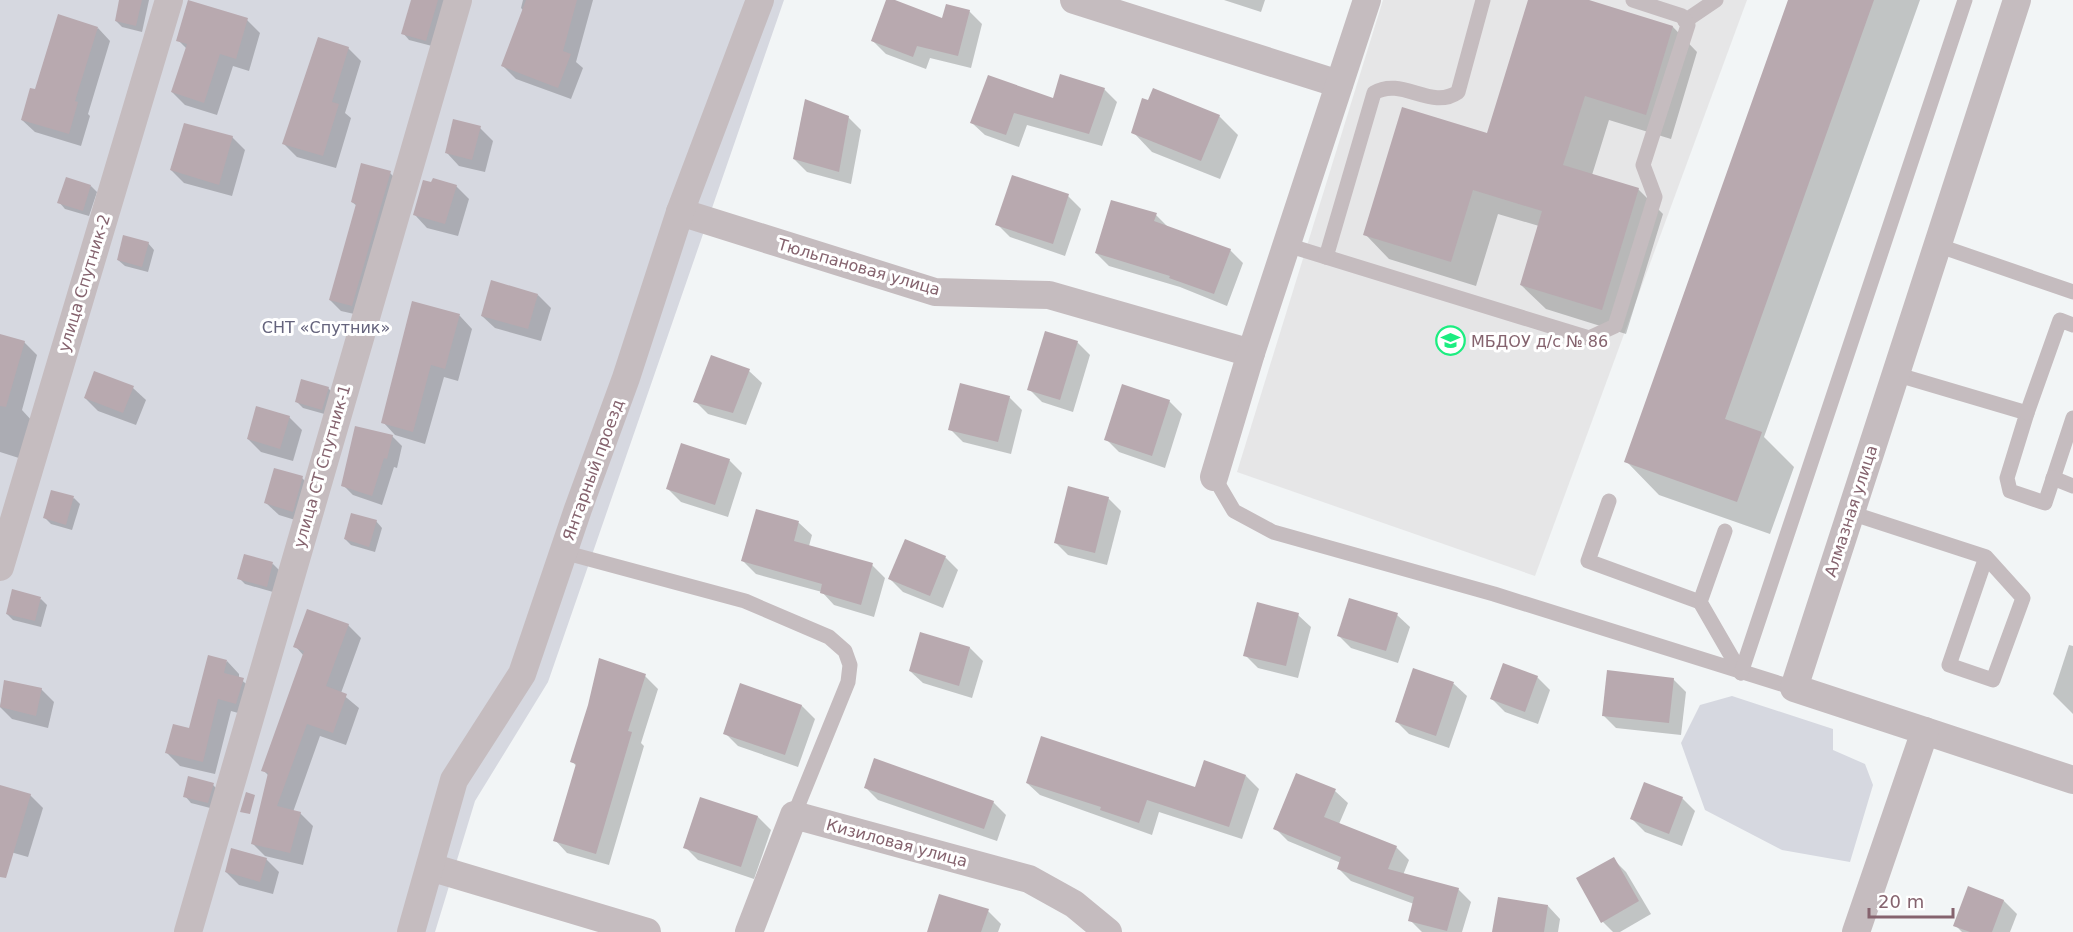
<svg xmlns="http://www.w3.org/2000/svg" width="2073" height="932" viewBox="0 0 2073 932" font-family="'DejaVu Sans',sans-serif">
  <rect width="100%" height="100%" fill="#f2f5f6"/>
  <path fill="#e6e6e7" d="M1383,0H1747L1535,576L1237,472Z"/>
  <g fill="#d6d8e0">
    <path d="M0,0H784L548,682L475,801L435,932H0Z"/>
    <path d="M1732,696L1833,729V750L1865,764L1873,785L1850,862L1782,850L1705,810L1681,743L1700,705Z"/>
  </g>
  <g fill="#0003">
    <path d="M121,0H149L142,32L122,27L116,21Z"/>
    <path d="M412,0H446L432,46L409,40L403,33Z"/>
    <path d="M523,0H593L576,62L583,68L571,99L516,79L503,66L524,11L521,8Z"/>
    <path d="M888,0L943,20L969,11L982,24L971,68L930,58L926,69L886,54L873,41Z"/>
    <path d="M1224,0H1265L1261,12Z"/>
    <path d="M1530,0H1584L1673,27L1697,52L1671,139L1609,120L1592,175L1638,189L1663,214L1626,334L1546,309L1521,285L1539,226L1498,214L1476,286L1389,259L1365,234L1488,135Z"/>
    <path d="M1790,0H1920L1764,437L1794,467L1770,534L1659,495L1626,461Z"/>
    <path d="M247,20L260,33L249,71L233,66L217,115L185,105L172,92L187,49L178,40Z"/>
    <path d="M98,28L110,41L88,114L90,116L81,146L35,132L22,120L36,91Z"/>
    <path d="M348,48L361,61L345,113L351,118L336,168L297,157L284,144Z"/>
    <path d="M1104,89L1117,102L1102,146L1027,125L1019,147L985,135L972,123Z"/>
    <path d="M1219,116L1238,135L1220,179L1152,152L1133,132Z"/>
    <path d="M848,117L861,130L851,184L807,172L794,159Z"/>
    <path d="M480,128L493,141L485,172L459,166L447,153Z"/>
    <path d="M232,137L245,150L232,196L184,183L171,170Z"/>
    <path d="M390,173L401,184L363,316L341,311L330,300L357,206L352,202Z"/>
    <path d="M91,186L97,192L89,216L65,209L59,202Z"/>
    <path d="M456,186L469,199L458,236L427,228L415,215Z"/>
    <path d="M1068,196L1081,209L1065,256L1010,237L997,224Z"/>
    <path d="M1156,215L1168,227L1230,250L1243,263L1227,306L1180,287L1109,266L1096,253Z"/>
    <path d="M148,243L154,250L148,272L125,266L118,260Z"/>
    <path d="M538,295L551,308L541,341L495,328L482,316Z"/>
    <path d="M413,303L460,316L472,329L458,381L444,377L425,444L395,435L383,422Z"/>
    <path d="M0,335L24,342L37,355L22,410L33,422L22,459L0,452Z"/>
    <path d="M1077,342L1090,355L1073,412L1042,402L1029,389Z"/>
    <path d="M712,357L749,371L762,383L746,425L708,414L695,401Z"/>
    <path d="M133,388L146,400L136,425L98,411L85,398Z"/>
    <path d="M328,388L334,394L328,415L303,408L297,402Z"/>
    <path d="M1009,397L1022,410L1011,454L963,442L950,429Z"/>
    <path d="M1169,401L1182,414L1165,468L1119,452L1106,439Z"/>
    <path d="M289,417L302,430L293,461L261,452L248,439Z"/>
    <path d="M392,436L402,446L397,468L394,467L382,505L353,495L343,485Z"/>
    <path d="M729,460L742,473L728,517L681,502L668,489Z"/>
    <path d="M302,478L315,491L305,523L279,515L266,503Z"/>
    <path d="M74,498L80,504L72,530L51,524L44,517Z"/>
    <path d="M1108,498L1121,511L1107,565L1068,555L1055,542Z"/>
    <path d="M757,511L799,523L812,535L809,546L872,565L885,578L874,617L834,605L822,592L756,574L743,561Z"/>
    <path d="M376,521L382,528L375,552L351,545L345,539Z"/>
    <path d="M945,557L958,570L943,608L903,592L890,579Z"/>
    <path d="M273,564L279,570L273,592L245,584L239,578Z"/>
    <path d="M41,599L47,605L41,627L13,620L7,614Z"/>
    <path d="M1298,615L1311,627L1298,678L1258,668L1245,655Z"/>
    <path d="M1397,615L1410,627L1398,663L1351,648L1338,635Z"/>
    <path d="M348,625L361,638L341,693L359,708L346,745L320,736L293,812L300,813L313,826L303,865L265,856L252,843L269,776L263,770L304,656L295,646Z"/>
    <path d="M921,634L970,648L983,661L972,698L923,683L910,671Z"/>
    <path d="M2069,645L2073,646V714L2053,694Z"/>
    <path d="M227,661L239,674V678L256,692L249,716L231,711L215,774L180,766L167,753L190,730Z"/>
    <path d="M1414,670L1454,684L1467,696L1449,748L1409,734L1396,721Z"/>
    <path d="M645,676L658,689L641,743L644,746L609,865L567,853L555,840L577,767L572,761Z"/>
    <path d="M1537,677L1550,690L1538,724L1505,712L1492,699Z"/>
    <path d="M1673,679L1686,692L1681,735L1616,728L1603,715Z"/>
    <path d="M5,682L41,689L54,702L48,728L12,719L0,707Z"/>
    <path d="M741,685L802,706L815,719L798,767L738,746L725,733Z"/>
    <path d="M1246,776L1259,789L1242,839L1159,812L1152,835L1040,795L1027,783L1196,789Z"/>
    <path d="M213,785L219,791L214,809L191,803L185,796Z"/>
    <path d="M0,786L30,795L43,808L28,857L0,849Z"/>
    <path d="M865,787L993,802L1006,815L997,841L878,800Z"/>
    <path d="M1335,791L1348,803L1339,824L1396,847L1409,860L1403,875L1458,889L1471,902L1462,932H1422L1410,920L1414,904L1351,881L1338,868L1341,863L1288,841L1275,828Z"/>
    <path d="M1682,798L1695,811L1682,846L1645,832L1632,819Z"/>
    <path d="M701,799L758,817L771,830L754,879L698,860L685,847Z"/>
    <path d="M266,859L279,872L273,894L239,885L226,872Z"/>
    <path d="M1613,859L1626,872L1651,914L1620,932H1613L1603,922Z"/>
    <path d="M1969,888L2004,901L2017,914L2010,932H1962L1955,925Z"/>
    <path d="M1548,906L1560,919L1558,932H1494Z"/>
    <path d="M988,911L1001,924L998,932H929Z"/>
  </g>
  <g fill="#b8a9af">
    <path d="M119,0H142L136,26L115,21Z"/>
    <path d="M188,0L248,18L236,59L220,54L204,103L171,92L187,44L176,41Z"/>
    <path d="M411,0H438L426,41L401,34Z"/>
    <path d="M526,0H577L563,51L571,54L558,88L501,66Z"/>
    <path d="M886,0H895L942,18L946,4L970,10L958,56L917,46L913,57L871,41Z"/>
    <path d="M1528,0H1589L1673,26L1646,115L1585,96L1563,165L1639,188L1602,310L1520,285L1542,211L1473,190L1451,262L1363,235L1402,107L1487,133Z"/>
    <path d="M1788,0H1874L1725,419L1762,432L1737,502L1624,462Z"/>
    <path d="M58,14L98,27L75,101L78,102L69,134L21,120L30,88L35,89Z"/>
    <path d="M318,37L349,47L332,102L339,104L323,156L282,144Z"/>
    <path d="M1060,74L1105,88L1089,134L1014,113L1006,135L970,123L988,75L1053,98Z"/>
    <path d="M1153,88L1220,115L1201,161L1131,133L1142,98L1148,100Z"/>
    <path d="M805,99L849,116L839,172L793,159Z"/>
    <path d="M453,119L481,126L472,160L445,153Z"/>
    <path d="M184,123L233,136L219,185L170,170Z"/>
    <path d="M361,163L391,171L352,306L329,300L356,204L351,202Z"/>
    <path d="M1012,175L1069,194L1053,244L995,225Z"/>
    <path d="M66,177L91,185L83,211L57,203Z"/>
    <path d="M433,178L457,185L445,224L413,215L423,180L431,182Z"/>
    <path d="M1111,200L1157,213L1154,221L1231,249L1214,294L1169,278L1170,276L1095,253Z"/>
    <path d="M123,235L149,242L142,267L117,260Z"/>
    <path d="M491,280L538,294L528,329L481,316Z"/>
    <path d="M412,301L460,314L445,369L431,365L413,432L381,423Z"/>
    <path d="M1045,331L1078,341L1060,400L1027,390Z"/>
    <path d="M0,334L25,341L6,407L0,406Z"/>
    <path d="M711,355L750,369L733,413L693,402Z"/>
    <path d="M94,371L134,386L123,413L84,398Z"/>
    <path d="M301,379L329,387L322,410L295,402Z"/>
    <path d="M960,383L1010,396L998,442L948,430Z"/>
    <path d="M1122,384L1170,400L1152,456L1104,440Z"/>
    <path d="M256,406L290,416L280,449L247,439Z"/>
    <path d="M355,426L393,435L387,459L384,458L372,496L341,486Z"/>
    <path d="M681,443L730,459L715,505L666,489Z"/>
    <path d="M274,468L303,476L293,512L264,503Z"/>
    <path d="M1068,486L1109,497L1095,553L1054,543Z"/>
    <path d="M51,490L74,496L66,525L43,518Z"/>
    <path d="M756,509L799,521L794,541L873,563L861,605L820,593L822,584L741,561Z"/>
    <path d="M351,513L377,520L369,547L344,539Z"/>
    <path d="M905,539L946,556L930,596L888,579Z"/>
    <path d="M244,554L273,562L267,587L237,579Z"/>
    <path d="M12,589L41,597L35,621L6,614Z"/>
    <path d="M1349,598L1398,613L1386,651L1337,636Z"/>
    <path d="M1257,602L1299,613L1286,666L1243,656Z"/>
    <path d="M307,609L349,624L326,686L347,694L333,733L307,724L277,806L301,812L290,853L251,844L268,773L261,771L304,651L293,647Z"/>
    <path d="M920,632L970,647L959,686L909,671Z"/>
    <path d="M208,655L227,660L224,673L244,678L236,704L218,699L203,762L165,753L173,724L189,728Z"/>
    <path d="M599,658L646,674L628,731L632,732L596,854L553,841L576,764L570,762L588,705Z"/>
    <path d="M1503,663L1538,676L1525,712L1490,699Z"/>
    <path d="M1413,668L1454,682L1436,736L1395,722Z"/>
    <path d="M1607,670L1674,678L1669,723L1602,716Z"/>
    <path d="M4,680L42,688L36,716L0,707Z"/>
    <path d="M740,683L802,705L785,755L723,734Z"/>
    <path d="M1041,736L1195,787L1204,760L1246,775L1229,827L1147,800L1139,823L1100,810L1101,807L1026,783Z"/>
    <path d="M874,758L994,801L984,829L864,788Z"/>
    <path d="M1296,773L1336,789L1324,817L1397,846L1388,869L1459,888L1447,931L1408,921L1414,897L1337,869L1341,857L1273,829Z"/>
    <path d="M188,776L214,783L208,803L183,797Z"/>
    <path d="M1644,782L1683,797L1669,834L1630,819Z"/>
    <path d="M0,785L31,794L6,878L0,877Z"/>
    <path d="M246,792L255,795L250,814L240,812Z"/>
    <path d="M700,797L758,816L741,867L683,848Z"/>
    <path d="M231,848L267,858L260,882L225,872Z"/>
    <path d="M1614,857L1639,901L1601,923L1576,878Z"/>
    <path d="M1968,886L2004,900L1992,932H1970L1953,926Z"/>
    <path d="M939,894L989,909L981,932H927Z"/>
    <path d="M1498,897L1548,905L1544,932H1492Z"/>
  </g>
  <g fill="none" stroke-linecap="round" stroke-linejoin="round">
    <g stroke="#c5bcbf" stroke-width="15">
      <path d="M1685,21L1716,0"/>
      <path d="M1287,245L1589,338L1615,326L1655,197L1643,165L1688,25L1682,16L1633,0"/>
      <path d="M1937,245L2073,292"/>
      <path d="M1326,257L1374,93C1402,76 1431,111 1458,92L1483,0"/>
      <path d="M1895,374L2027,413L2007,478L2010,491L2045,503L2073,418"/>
      <path d="M2027,413L2060,320L2073,325"/>
      <path d="M1214,477L1234,511L1273,532L1494,594L1794,688"/>
      <path d="M2053,478L2073,486"/>
      <path d="M1609,501L1588,561L1700,602"/>
      <path d="M1851,513L1986,557L1949,665L1993,680L2023,598L1986,557"/>
      <path d="M1725,531L1700,602L1741,673"/>
      <path d="M563,552L745,601L829,637L845,651L850,665L848,682L794,815"/>
      <path d="M1741,673L1965,0"/>
    </g>
    <g stroke="#c5bcbf" stroke-width="28">
      <path d="M1074,0L1339,84"/>
      <path d="M680,212L935,292L1049,295L1251,353"/>
      <path d="M1214,477L1251,353L1367,0"/>
      <path d="M0,567L169,0"/>
      <path d="M1925,731L2073,780"/>
      <path d="M430,867L647,932"/>
      <path d="M188,932L458,0"/>
      <path d="M411,932L454,780L522,674L578,509L626,378L680,212L760,0"/>
      <path d="M749,932L794,815L1029,879L1074,904L1108,932"/>
      <path d="M1856,932L1925,731L1794,688L2017,0"/>
    </g>
  </g>
  <defs>
    <symbol id="school-ring" viewBox="-11 -11 22 22"><circle r="9.5" fill="#fff" stroke="#1ced80" stroke-width="1.5"/><path d="M0-5L7-2L0 1L-7-2ZM-4 1L0 2.5L4 1V4Q0 6-4 4Z" fill="#1ced80"/></symbol>
  </defs>
  <g fill-rule="evenodd">
    <use href="#school-ring" x="1434" y="324" width="33" height="33"/>
  </g>
  <g text-anchor="middle" dominant-baseline="central" stroke-width="6" stroke-linejoin="round" paint-order="stroke">
    <g font-size="16" fill="#85636e" stroke="#fff">
      <text transform="translate(859 267) rotate(16)">Тюльпановая улица</text>
      <text transform="translate(84 283) rotate(-73)">улица Спутник-2</text>
      <text transform="translate(322 466) rotate(-74)">улица СТ Спутник-1</text>
      <text transform="translate(593 470) rotate(-70)">Янтарный проезд</text>
      <text transform="translate(1851 511) rotate(-72)">Алмазная улица</text>
      <text transform="translate(897 843) rotate(15)">Кизиловая улица</text>
    </g>
    <g font-size="16" fill="#64637c" stroke="#fff">
      <text x="326" y="327">СНТ «Спутник»</text>
    </g>
    <g font-size="16" fill="#85636e" stroke="#fff" text-anchor="start">
      <text x="1471" y="341">МБДОУ д/с № 86</text>
    </g>
  </g>
  <path d="M1869 908v9h84v-9" fill="none" stroke="#85636e" stroke-width="3"/>
  <text x="1878" y="908" font-size="18" fill="#85636e" stroke="#ffffff" stroke-width="4.5" paint-order="stroke">20 m</text>
</svg>
